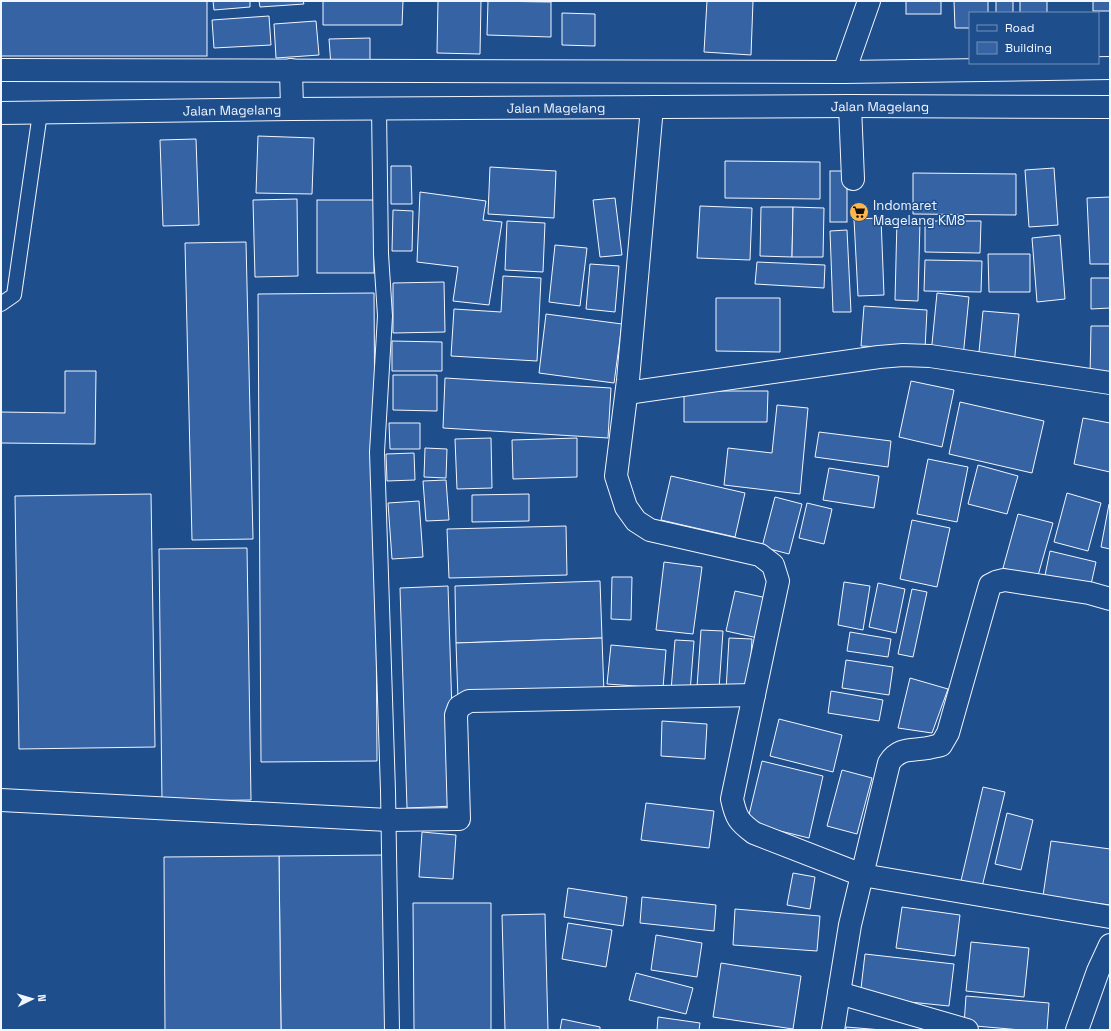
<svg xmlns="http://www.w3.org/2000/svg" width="1111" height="1031" viewBox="0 0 1111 1031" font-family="'Space Grotesk',sans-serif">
  <rect width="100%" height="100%" fill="#1f4e8c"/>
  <g fill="#3563a3" stroke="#f2f6ff">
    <rect x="1" y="1" width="206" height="55"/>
    <path d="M213,1H250V7L214,10Z"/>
    <path d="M259,1H303L304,4L260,7Z"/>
    <path d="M323,1H403L402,25H323Z"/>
    <path d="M438,1H481L480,54L437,53Z"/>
    <path d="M488,1L551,2V37L487,35Z"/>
    <path d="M707,1H753L751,55L704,52Z"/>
    <rect x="906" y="1" width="35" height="13"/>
    <path d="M954,1H988V13H970V28H955Z"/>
    <rect x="996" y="1" width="17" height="12"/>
    <rect x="1020" y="1" width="27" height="12"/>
    <rect x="1093" y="1" width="17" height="10"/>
    <path d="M562,13L595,14V46L562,45Z"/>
    <path d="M269,16L271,45L214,48L212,20Z"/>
    <path d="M316,21L319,55L276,58L274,24Z"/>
    <path d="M370,38V65L331,66L329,39Z"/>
    <path d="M258,136L314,138L312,194L256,193Z"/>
    <path d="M196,139L199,225L163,226L160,140Z"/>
    <path d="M725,161L820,162V199L725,198Z"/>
    <path d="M391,166H411L412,204H391Z"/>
    <path d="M490,167L556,171L554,218L488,214Z"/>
    <path d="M1054,168L1058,225L1029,227L1025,170Z"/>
    <rect x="830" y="171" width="17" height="51"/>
    <path d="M913,173L1016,174V215L913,214Z"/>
    <path d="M420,192L486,201L483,220L502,222L489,305L453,301L458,267L417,262Z"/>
    <path d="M1110,197V264H1090L1087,198Z"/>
    <path d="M615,198L622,255L600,257L593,200Z"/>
    <path d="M297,199L298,276L255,277L253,200Z"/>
    <rect x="317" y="200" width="57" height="73"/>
    <path d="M700,206L752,208L750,260L697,258Z"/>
    <path d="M761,207H793L792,257L760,256Z"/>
    <path d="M793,207L824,208L823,257H792Z"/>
    <path d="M393,210L413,211L412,251H392Z"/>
    <path d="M881,218L884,295L858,296L854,219Z"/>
    <path d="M897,220L920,221L918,301L895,300Z"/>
    <path d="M507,221L545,223L543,272L505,270Z"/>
    <path d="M925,221H981L980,253L925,252Z"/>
    <path d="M847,230L851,312H833L830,231Z"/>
    <path d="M1060,235L1065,299L1037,302L1032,238Z"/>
    <path d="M246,242L253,539L192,540L185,243Z"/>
    <path d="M555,245L587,248L580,306L549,302Z"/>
    <path d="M988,254H1030V292H989Z"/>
    <path d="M925,260L982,261L981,292L924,291Z"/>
    <path d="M757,262L825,265L824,288L755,284Z"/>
    <path d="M590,264L619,266L615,312L586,309Z"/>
    <path d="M503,276L541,278L537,361L451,356L454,309L501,312Z"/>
    <path d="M1091,278H1110V308L1091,309Z"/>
    <path d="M444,282L445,332L393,333V283Z"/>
    <path d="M374,293L377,761L261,762L258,294Z"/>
    <path d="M937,293L969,297L963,357L931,354Z"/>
    <path d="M716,298H780V352L716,351Z"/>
    <path d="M864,306L927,310L925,349L861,346Z"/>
    <path d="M983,311L1019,314L1014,365L978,362Z"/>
    <path d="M546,314L622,324L614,383L539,373Z"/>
    <path d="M1091,326H1110V377H1090Z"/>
    <path d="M392,341L442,342V371H392Z"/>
    <path d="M65,371H96L95,444L1,443V412L65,413Z"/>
    <path d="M393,375H437V411L393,410Z"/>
    <path d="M445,378L611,388L608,438L443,428Z"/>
    <path d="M911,381L954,390L942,447L899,437Z"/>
    <path d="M684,391H768L767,422H684Z"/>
    <path d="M960,402L1044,421L1032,473L949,454Z"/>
    <path d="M777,405L808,408L800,494L724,485L728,448L772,453Z"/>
    <path d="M1083,418L1110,423V472L1074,464Z"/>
    <path d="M389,423H420V449H390Z"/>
    <path d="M819,432L891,441L888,467L815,457Z"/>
    <path d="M491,438L492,488L457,489L455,439Z"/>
    <path d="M577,438V477L513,479L512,440Z"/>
    <path d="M425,448L447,449L446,478L424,477Z"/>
    <path d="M414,453L415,480L387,481L386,454Z"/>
    <path d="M928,459L968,467L957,522L917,514Z"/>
    <path d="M978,465L1018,476L1007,514L968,504Z"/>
    <path d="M829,468L879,476L874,508L823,500Z"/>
    <path d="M671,476L745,493L735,537L661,520Z"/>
    <path d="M446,480L449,520L426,521L423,481Z"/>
    <path d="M1067,493L1101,503L1088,551L1054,542Z"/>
    <path d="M151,494L155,747L19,749L15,496Z"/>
    <path d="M529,494V521L472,522V495Z"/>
    <path d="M775,497L802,504L789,554L762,547Z"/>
    <path d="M419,501L423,557L392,559L388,503Z"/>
    <path d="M807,503L832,509L824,544L799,538Z"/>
    <path d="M1109,504H1110V549L1101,547Z"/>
    <path d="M1018,514L1053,523L1037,579L1003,568Z"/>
    <path d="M912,520L950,528L937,587L900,579Z"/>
    <path d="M566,526L567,575L449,578L447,529Z"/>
    <path d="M247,548L251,800L162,801L159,549Z"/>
    <path d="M1050,551L1096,562L1090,589L1044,580Z"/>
    <path d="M664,562L702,567L693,634L656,630Z"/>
    <path d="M612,577H632L631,620L611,619Z"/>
    <path d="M600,581L602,638L456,643L455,586Z"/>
    <path d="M844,582L870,586L863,630L838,625Z"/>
    <path d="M878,583L905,589L896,633L869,627Z"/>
    <path d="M448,586L455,806L407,808L400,588Z"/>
    <path d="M912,589L927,592L913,657L898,654Z"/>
    <path d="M735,591L767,598L758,638L726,631Z"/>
    <path d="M701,630L723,631L719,689L697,687Z"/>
    <path d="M850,632L891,639L888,657L847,651Z"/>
    <path d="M602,638L604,694L458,699L456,643Z"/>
    <path d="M729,638L752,639L749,692L726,691Z"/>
    <path d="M675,640L694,641L690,692L671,691Z"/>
    <path d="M611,645L666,650L663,688L607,684Z"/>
    <path d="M846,660L893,667L889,695L842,688Z"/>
    <path d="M910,678L948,689L932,733L898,728Z"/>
    <path d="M831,691L883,700L879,721L828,713Z"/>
    <path d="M779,719L842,735L833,772L770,756Z"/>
    <path d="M662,721L707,724L705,759L661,756Z"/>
    <path d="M762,761L823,776L809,838L747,823Z"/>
    <path d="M842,770L872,778L857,834L827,826Z"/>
    <path d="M983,787L1005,792L981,891L960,885Z"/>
    <path d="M646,803L714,811L709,848L641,840Z"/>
    <path d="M1007,813L1033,820L1021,870L995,864Z"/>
    <path d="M422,832L456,835L453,879L419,877Z"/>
    <path d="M1051,841L1110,849V905L1043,896Z"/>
    <path d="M388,855L389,1030H281L279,856Z"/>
    <path d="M279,856L281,1030H165L164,857Z"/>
    <path d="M793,873L815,877L810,909L787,905Z"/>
    <path d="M568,888L627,897L623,926L564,917Z"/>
    <path d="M642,897L716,905L714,931L640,923Z"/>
    <path d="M413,903H491V1030H414Z"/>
    <path d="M902,907L960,915L955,956L896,948Z"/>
    <path d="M735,909L820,916L817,951L733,945Z"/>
    <path d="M545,914L548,1030H505L502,915Z"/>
    <path d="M568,923L612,930L606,967L562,959Z"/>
    <path d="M656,935L702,943L697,977L651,970Z"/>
    <path d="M971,942L1029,948L1024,997L966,991Z"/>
    <path d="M865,954L954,964L949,1006L860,997Z"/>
    <path d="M721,963L801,976L793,1029L713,1017Z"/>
    <path d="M636,973L693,988L686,1014L629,1000Z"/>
    <path d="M966,996L1049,1003L1047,1030H1021L964,1025Z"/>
    <path d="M658,1017L700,1023L699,1030H657Z"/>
    <path d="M562,1019L600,1027V1030H560Z"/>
    <path d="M846,1027L882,1030H846Z"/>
  </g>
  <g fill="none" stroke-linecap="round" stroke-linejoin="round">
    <defs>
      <g id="lane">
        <path d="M379,108L381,254L385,316L377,452L388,791L392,1030"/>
        <path d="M1,304L14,295L40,113"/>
      </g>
      <g id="street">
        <path d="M844,72L869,1"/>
        <path d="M850,106L853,179"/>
        <path d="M652,107L628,380L616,476L626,507L636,521L650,530L760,555L773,565L778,581L732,799C736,818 739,822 754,833L862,875L1110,917"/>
        <path d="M627,393L879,357L903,355L930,356L1110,383"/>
        <path d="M1,800L388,820L459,819L456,715L459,707L469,701L754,695"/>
        <path d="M839,993L967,1030"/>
        <path d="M833,1030L850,925L889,763C899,747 912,751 928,748C932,747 937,746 941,745L948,733L990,585L996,582L1004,580L1089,593L1110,599"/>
        <path d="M1077,1030L1098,971L1110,945"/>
      </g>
      <g id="highway">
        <path d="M1,70L844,72L1110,68"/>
        <path d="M291,70L292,109"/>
        <path id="s1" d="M1,113L292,109L850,106L1110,107"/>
      </g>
    </defs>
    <use href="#lane" stroke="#f2f6ff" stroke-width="16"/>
    <use href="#street" stroke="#f2f6ff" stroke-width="24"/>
    <use href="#highway" stroke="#f2f6ff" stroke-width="24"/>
    <use href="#lane" stroke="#1f4e8c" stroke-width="14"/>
    <use href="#street" stroke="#1f4e8c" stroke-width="22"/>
    <use href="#highway" stroke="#1f4e8c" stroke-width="22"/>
  </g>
  <defs>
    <symbol id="supermarket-disc" viewBox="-11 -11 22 22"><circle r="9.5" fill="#ffb74d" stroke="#1f4e8c"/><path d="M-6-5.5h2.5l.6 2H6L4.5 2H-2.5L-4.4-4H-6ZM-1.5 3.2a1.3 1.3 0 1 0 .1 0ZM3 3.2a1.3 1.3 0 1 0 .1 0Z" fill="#111"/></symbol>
  </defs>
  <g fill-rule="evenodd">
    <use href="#supermarket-disc" x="848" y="201" width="22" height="22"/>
  </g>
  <g text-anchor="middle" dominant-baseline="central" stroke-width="3" stroke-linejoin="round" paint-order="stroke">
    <g font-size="13" fill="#f2f6ff" stroke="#1f4e8c">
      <text stroke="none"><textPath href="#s1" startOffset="879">Jalan Magelang</textPath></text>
      <text stroke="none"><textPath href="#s1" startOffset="555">Jalan Magelang</textPath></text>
      <text stroke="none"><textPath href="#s1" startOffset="231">Jalan Magelang</textPath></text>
    </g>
    <g font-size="13" fill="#f2f6ff" stroke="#1f4e8c" text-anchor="start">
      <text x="873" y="205">Indomaret<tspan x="873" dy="15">Magelang KM8</tspan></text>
    </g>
  </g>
  <rect width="1111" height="1031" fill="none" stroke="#f2f6ff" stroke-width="4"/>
  <rect x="969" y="12" width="130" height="52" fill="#1f4e8c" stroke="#7391ba"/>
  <rect x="977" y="25" width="20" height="6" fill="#1f4e8c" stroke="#7391ba"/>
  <text x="1005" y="32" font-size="12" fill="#f2f6ff">Road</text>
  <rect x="977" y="42" width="20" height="12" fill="#3563a3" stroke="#7391ba"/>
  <text x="1005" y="52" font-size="12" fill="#f2f6ff">Building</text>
  <g transform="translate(32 999) rotate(85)" stroke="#1f4e8c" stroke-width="3" paint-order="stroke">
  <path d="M0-3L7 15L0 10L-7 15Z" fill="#f2f6ff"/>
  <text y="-6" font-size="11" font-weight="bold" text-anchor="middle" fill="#f2f6ff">N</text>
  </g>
</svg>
